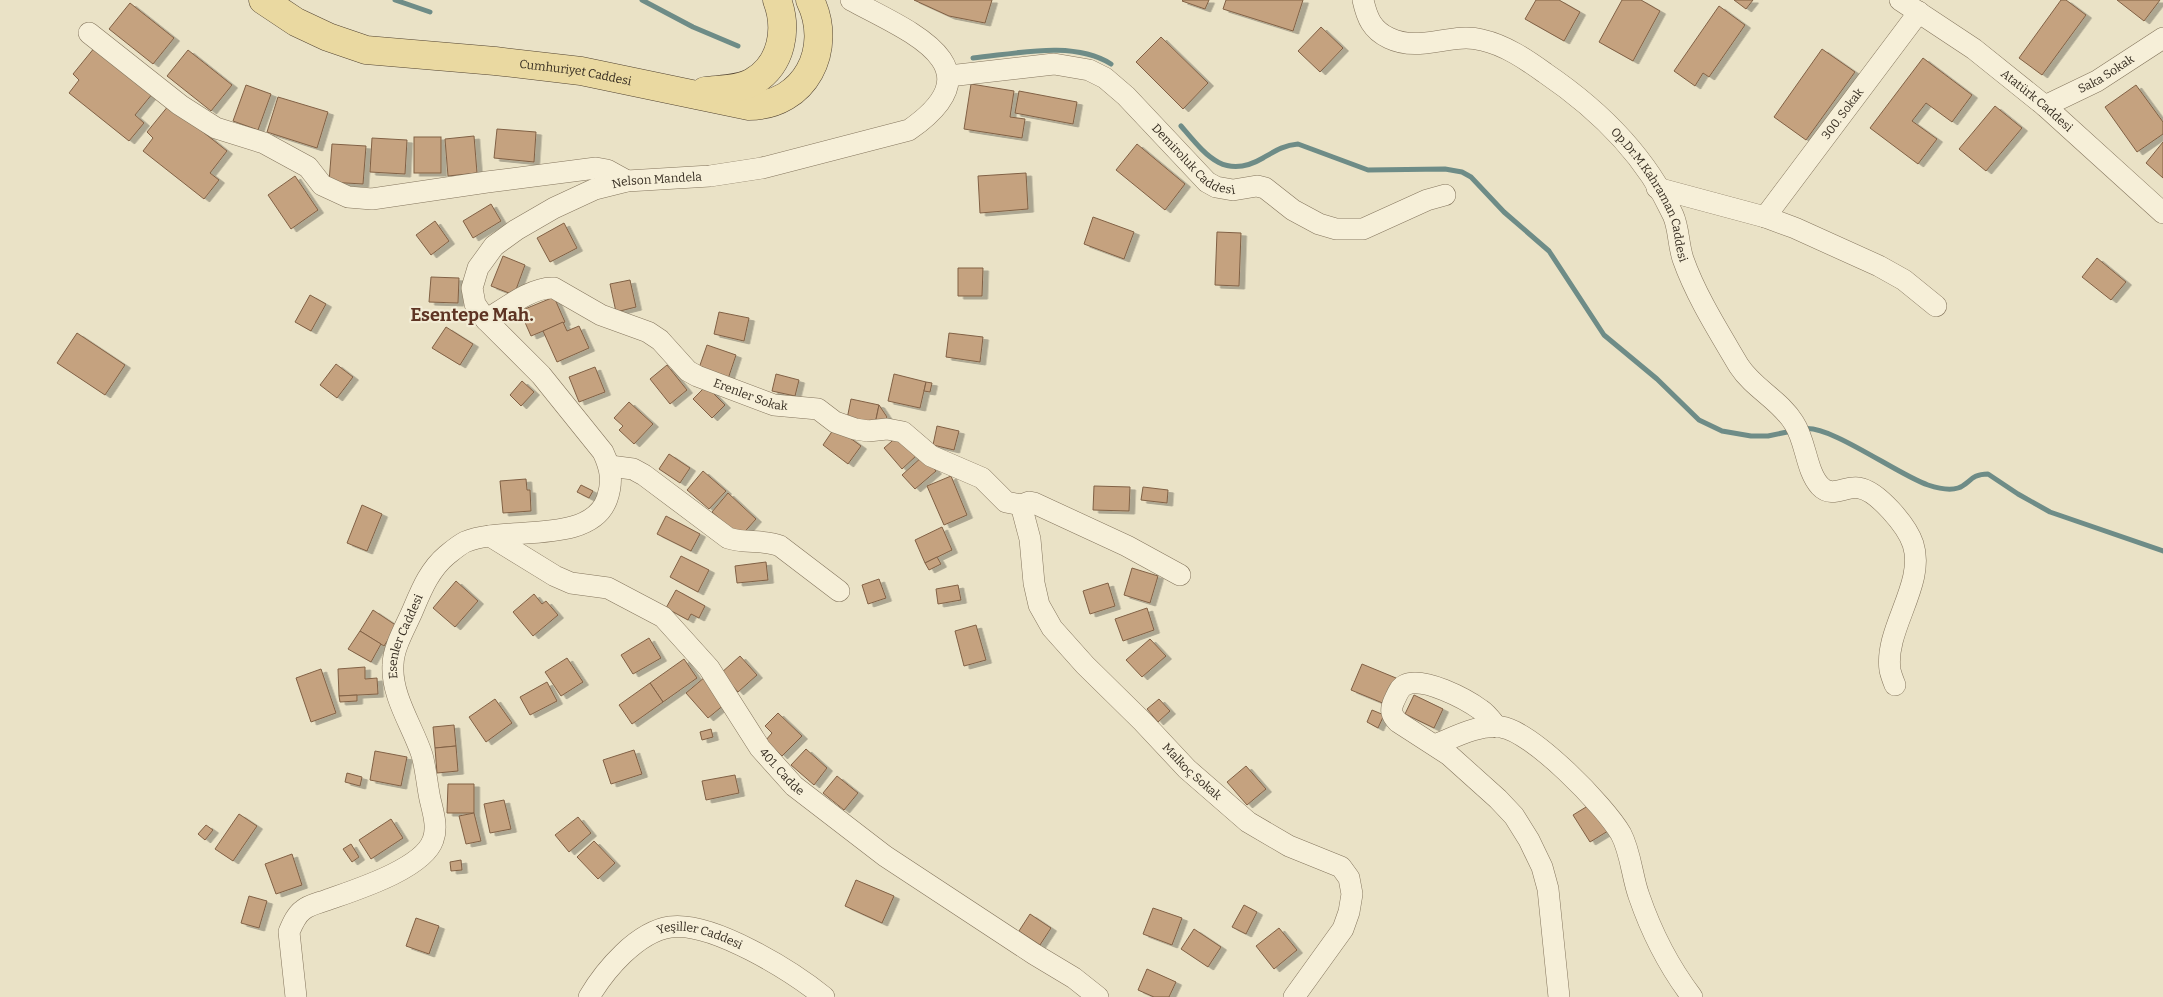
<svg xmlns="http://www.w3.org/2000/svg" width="2163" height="997" viewBox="0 0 2163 997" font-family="Bitter,serif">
  <defs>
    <filter id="shadow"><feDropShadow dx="5.5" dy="3" stdDeviation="0" flood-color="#0004"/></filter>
  </defs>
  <rect width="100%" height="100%" fill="#eae2c6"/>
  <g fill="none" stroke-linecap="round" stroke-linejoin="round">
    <g stroke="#6e8c87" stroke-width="5">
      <path d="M395,0L430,12"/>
      <path d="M642,0L693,27L738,46"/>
      <path d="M973,58C1015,54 1073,40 1111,64"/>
      <path d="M1181,126C1205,154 1224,181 1263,158C1275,151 1284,145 1298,144L1368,170L1445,169L1462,172L1471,177L1504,212L1549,251L1604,335L1657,379L1699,420L1722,431L1751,436H1768L1792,431"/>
      <path d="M1803,429C1828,423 1898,475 1928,485C1937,488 1949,491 1958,488C1970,484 1970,474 1988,474L2018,494L2050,512L2163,551"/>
    </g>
  </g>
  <g fill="#c5a27f" stroke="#816145" filter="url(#shadow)">
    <path d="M914,0H992L985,23L949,16Z"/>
    <path d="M1183,0H1209L1205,9L1182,1Z"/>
    <path d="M1226,0H1303L1293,31L1223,9Z"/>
    <path d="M1536,0H1559L1580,12L1564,41L1525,19Z"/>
    <path d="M1622,0H1641L1660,11L1633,61L1599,42Z"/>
    <path d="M1734,0H1753L1746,9Z"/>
    <path d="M2061,0H2066L2086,15L2042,75L2019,58Z"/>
    <path d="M2117,0H2160L2144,21Z"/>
    <path d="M130,3L174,38L153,64L109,29Z"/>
    <path d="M1719,6L1745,25L1709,77L1703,73L1695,86L1674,71Z"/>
    <path d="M1321,27L1343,48L1320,72L1298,51Z"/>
    <path d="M1161,37L1208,83L1183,109L1136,62Z"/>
    <path d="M95,47L153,93L135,115L144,123L129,141L69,93L79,80L73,74Z"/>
    <path d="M1822,49L1855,72L1806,140L1774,117Z"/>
    <path d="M188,50L232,85L211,111L167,76Z"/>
    <path d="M1923,58L1972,95L1952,122L1926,103L1912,121L1937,139L1918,164L1870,128Z"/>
    <path d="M971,84L1014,91L1010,117L1025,119L1022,138L964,129Z"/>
    <path d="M246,85L271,94L258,130L233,121Z"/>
    <path d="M2136,85L2163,122V134L2137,152L2105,107Z"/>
    <path d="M1019,91L1077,102L1073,124L1015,113Z"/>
    <path d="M278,97L328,112L317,148L267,132Z"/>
    <path d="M169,105L227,151L210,173L219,180L204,199L143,151L153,138L147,132Z"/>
    <path d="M1995,106L2022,128L1986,171L1959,149Z"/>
    <path d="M497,129L536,132L534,162L494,158Z"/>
    <path d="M474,136L477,173L448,176L445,139Z"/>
    <rect x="414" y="137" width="27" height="36"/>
    <path d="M372,138L407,140L405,174L370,172Z"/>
    <path d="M2163,142V178L2146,163Z"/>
    <path d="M332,144L366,146L363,184L329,182Z"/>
    <path d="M1137,144L1185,184L1165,210L1116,170Z"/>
    <path d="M1026,173L1028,209L980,213L978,176Z"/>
    <path d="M295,176L318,210L291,229L268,195Z"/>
    <path d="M491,204L501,221L473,238L463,221Z"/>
    <path d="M1093,217L1134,232L1124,259L1084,244Z"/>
    <path d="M435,221L449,241L431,255L416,235Z"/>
    <path d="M564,223L577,248L550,262L537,238Z"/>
    <path d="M1217,232L1241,233L1239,286L1215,285Z"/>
    <path d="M503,256L525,265L514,295L491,286Z"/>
    <path d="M2097,258L2126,282L2111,300L2082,277Z"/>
    <path d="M958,268H983L982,296H958Z"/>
    <path d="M431,277L459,278L458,303L429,302Z"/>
    <path d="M630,280L636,307L616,312L610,284Z"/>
    <path d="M310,295L326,304L311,331L295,322Z"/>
    <path d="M554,297L565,322L531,336L520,311Z"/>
    <path d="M719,312L749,318L744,341L714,334Z"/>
    <path d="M563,322L567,331L579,326L589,348L557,362L543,331Z"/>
    <path d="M446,327L473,344L460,365L432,348Z"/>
    <path d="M77,333L125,365L105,395L57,363Z"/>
    <path d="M949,333L983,337L980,362L946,357Z"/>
    <path d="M707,345L736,355L728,379L699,368Z"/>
    <path d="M336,364L353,377L337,398L320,385Z"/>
    <path d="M667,365L687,390L670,404L650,379Z"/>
    <path d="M595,367L605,392L579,402L569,377Z"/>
    <path d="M776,374L799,380L795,396L772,391Z"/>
    <path d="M894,374L926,382L920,408L888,401Z"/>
    <path d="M522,381L534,392L521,406L510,395Z"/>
    <path d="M926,382L932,383L930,392L924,391Z"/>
    <path d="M706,386L725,405L712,418L693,399Z"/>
    <path d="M851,399L879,405L875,424L847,419Z"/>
    <path d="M629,402L653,424L634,444L619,430L623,426L614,418Z"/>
    <path d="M879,405L887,417L882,425L875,424Z"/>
    <path d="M937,426L959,431L954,450L933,445Z"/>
    <path d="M835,427L861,446L848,464L823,445Z"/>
    <path d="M899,435L917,455L902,469L884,448Z"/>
    <path d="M669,454L690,468L680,483L659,469Z"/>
    <path d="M923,456L936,471L915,489L902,475Z"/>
    <path d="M703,471L726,491L709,509L687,490Z"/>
    <path d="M951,476L967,515L944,525L927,486Z"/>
    <path d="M526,479L527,490H530L531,511L503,513L500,481Z"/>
    <path d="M581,485L593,491L589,498L577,492Z"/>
    <path d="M1094,486L1130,487L1129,511L1093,510Z"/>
    <path d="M1143,487L1168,490L1167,503L1141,500Z"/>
    <path d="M728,493L756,519L740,537L712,512Z"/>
    <path d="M362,505L382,514L367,551L347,543Z"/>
    <path d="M666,516L700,534L691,551L657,534Z"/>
    <path d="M942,527L952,550L925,563L915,540Z"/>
    <path d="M681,556L709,570L698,592L670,577Z"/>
    <path d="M937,557L941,564L929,570L925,563Z"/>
    <path d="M766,562L768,580L737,583L735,566Z"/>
    <path d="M1132,568L1158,576L1150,603L1124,595Z"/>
    <path d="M879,579L886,598L868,604L862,585Z"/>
    <path d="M456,581L478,601L455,627L433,608Z"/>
    <path d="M1108,583L1115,606L1090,614L1083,591Z"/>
    <path d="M958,585L961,600L938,604L936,589Z"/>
    <path d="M676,590L705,606L699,618L691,614L688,620L666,608Z"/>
    <path d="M534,594L542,604L546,601L558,615L533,636L513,612Z"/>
    <path d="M1147,608L1154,630L1123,641L1115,619Z"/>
    <path d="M373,610L397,626L384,646L360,631Z"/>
    <path d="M976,625L986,660L964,666L955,631Z"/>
    <path d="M360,631L381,644L371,662L348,649Z"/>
    <path d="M649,638L661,658L633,674L621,655Z"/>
    <path d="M1150,639L1166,656L1142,677L1126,660Z"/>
    <path d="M740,656L757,675L738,692L721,673Z"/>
    <path d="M567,658L583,682L561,696L545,672Z"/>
    <path d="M684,659L697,678L663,702L650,683Z"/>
    <path d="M1362,664L1396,678L1385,704L1351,690Z"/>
    <path d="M365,667V679L377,678L378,694L339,696L338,669Z"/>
    <path d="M321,669L336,713L311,722L296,678Z"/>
    <path d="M705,677L725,704L708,718L686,693Z"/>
    <path d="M547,682L557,701L530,715L520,697Z"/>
    <path d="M650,683L663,702L632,724L619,705Z"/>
    <path d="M357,695V701L340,702L339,696Z"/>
    <path d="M1414,695L1443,709L1434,728L1405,714Z"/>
    <path d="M495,699L512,723L486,742L469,717Z"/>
    <path d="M1159,699L1170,711L1158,722L1147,709Z"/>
    <path d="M1372,710L1384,715L1378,728L1367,722Z"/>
    <path d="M778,713L802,736L782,756L766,740L772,733L765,726Z"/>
    <path d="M454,725L456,746L435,748L433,727Z"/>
    <path d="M711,729L713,737L702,740L700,732Z"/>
    <path d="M456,746L458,771L437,773L435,748Z"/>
    <path d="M806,749L827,768L814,785L791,765Z"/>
    <path d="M634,750L642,774L611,784L603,760Z"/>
    <path d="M375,751L407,757L401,786L370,780Z"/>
    <path d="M1246,766L1266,789L1247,805L1227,782Z"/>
    <path d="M347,773L362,777L360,786L345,782Z"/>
    <path d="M735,775L739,793L706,800L702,781Z"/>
    <path d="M837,776L858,793L844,810L823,793Z"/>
    <path d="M448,784H474V813H447Z"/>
    <path d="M504,800L511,829L490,833L484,804Z"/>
    <path d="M1591,804L1608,831L1590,842L1573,815Z"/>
    <path d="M474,813L481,841L466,844L459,816Z"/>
    <path d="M239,814L257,826L233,861L215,849Z"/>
    <path d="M578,817L591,833L569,852L555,835Z"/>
    <path d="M391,819L403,838L371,859L359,840Z"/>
    <path d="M206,825L213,830L205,840L198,834Z"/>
    <path d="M594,841L615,863L598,879L577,857Z"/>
    <path d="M351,844L359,857L352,862L343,849Z"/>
    <path d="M292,854L302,885L276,894L265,864Z"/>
    <path d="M461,860L462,870L451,871L450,862Z"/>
    <path d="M856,880L894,896L882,923L845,906Z"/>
    <path d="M249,896L267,901L259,928L241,923Z"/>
    <path d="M1244,905L1257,912L1246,934L1232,927Z"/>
    <path d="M1153,908L1182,918L1172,945L1143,934Z"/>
    <path d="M1030,914L1051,928L1040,945L1019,931Z"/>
    <path d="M416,918L439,926L429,954L406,946Z"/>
    <path d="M1279,928L1297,950L1274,969L1256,946Z"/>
    <path d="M1194,929L1221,947L1208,967L1181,949Z"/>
    <path d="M1147,969L1176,982L1169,997H1154L1138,990Z"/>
  </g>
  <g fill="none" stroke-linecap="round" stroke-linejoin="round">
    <defs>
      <g id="minor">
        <path id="s1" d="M1363,0C1367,18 1372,30 1389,38C1420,53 1451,32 1482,40C1505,45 1527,60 1545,73C1598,109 1646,156 1673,215C1679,228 1678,244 1683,259C1696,296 1719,332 1739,366C1754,389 1780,400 1794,423C1806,441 1806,471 1820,486C1832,499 1846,485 1859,488C1878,491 1907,526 1913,544C1926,584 1884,629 1890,670C1891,675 1893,680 1895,685"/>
        <path id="s2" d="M1900,0L1974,49L2045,106L2163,213"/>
        <path d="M89,33L180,105L216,128L264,143L308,167L322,185L348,197L372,199L487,182L596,168L607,170L627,181"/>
        <path id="s3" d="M949,76L1054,64L1089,70L1105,78L1126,96L1207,182L1216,187L1233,190L1257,186L1265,188L1293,210L1319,224L1336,229H1363L1427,200L1445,195"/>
        <path id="s4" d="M2045,106L2097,81L2163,38"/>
        <path d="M1657,188L1765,217L1795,228L1879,266L1904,280L1936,306"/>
        <path id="s5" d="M1765,217L1919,12"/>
        <path id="s6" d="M486,320C504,309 533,286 554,288L601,315L648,332L660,340L688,371L697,376L774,405L818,409L835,422L855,429L868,431L887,429L903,432L931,456L982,478L1006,502L1021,505L1029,502L1034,503L1127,546L1180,575"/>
        <path d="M610,466L633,469L644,475L728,538C745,544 763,539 780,546L839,591"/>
        <path id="s7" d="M1021,505L1030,539L1034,583L1039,605L1052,628L1085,665L1143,722L1187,769L1248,822L1289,846L1341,867L1349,878L1352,894L1349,912L1343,929L1294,997"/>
        <path id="s8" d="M490,536L555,576L571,583L608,588L663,617L709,668L760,748L794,786L885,856L1034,954L1074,978L1098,997"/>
        <path d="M1497,727C1492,721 1487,714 1481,710C1466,699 1423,676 1405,685C1399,688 1397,695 1394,701C1390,710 1391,715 1398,722L1449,755L1498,799L1514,816L1529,840L1542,867L1548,889L1559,997"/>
        <path d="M1435,745C1455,737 1478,724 1501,727C1532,731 1605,806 1621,834C1631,853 1632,877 1639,896C1651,931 1670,968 1692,997"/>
        <path id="s9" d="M296,997L289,932C292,925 296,915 303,910C309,905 319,903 327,900C355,890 423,869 433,840C438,827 433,812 430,799C427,785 426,769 422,755C413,727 391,696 393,665C393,648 405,628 412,612C421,591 429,570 447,555C452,551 459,545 465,542C504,525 590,546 607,499C613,482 611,469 603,452L541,375L486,320L475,304L472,288L478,268L494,246L516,230L554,208L595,189L627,181L710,176L762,168L909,130C1001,66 908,31 851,0"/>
        <path id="s10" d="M589,997C605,970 637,932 670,927C712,921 792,971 824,997"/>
      </g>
      <g id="major">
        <path id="s11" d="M263,0L296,22L328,37L366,50L495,61L581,71L749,106C805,106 834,49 810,0"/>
        <path d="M705,91C720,89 740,90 754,81C782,64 788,29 777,0"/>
      </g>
    </defs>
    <use href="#minor" stroke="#84755d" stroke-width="22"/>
    <use href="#major" stroke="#524331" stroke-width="29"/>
    <use href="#minor" stroke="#f6efd8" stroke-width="21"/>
    <use href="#major" stroke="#ead9a1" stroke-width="28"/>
  </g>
  <g text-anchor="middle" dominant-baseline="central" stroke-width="4.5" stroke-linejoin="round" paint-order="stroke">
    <g font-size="12" fill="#352c20" stroke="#f2ecd5">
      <text stroke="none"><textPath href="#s11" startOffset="326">Cumhuriyet Caddesi</textPath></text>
      <text stroke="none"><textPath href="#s4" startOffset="69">Saka Sokak</textPath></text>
      <text stroke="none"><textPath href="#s2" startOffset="170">Atatürk Caddesi</textPath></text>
      <text stroke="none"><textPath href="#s5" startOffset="129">300. Sokak</textPath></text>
      <text stroke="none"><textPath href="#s3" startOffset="281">Demiroluk Caddesi</textPath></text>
      <text stroke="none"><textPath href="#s9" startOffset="1214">Nelson Mandela</textPath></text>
      <text stroke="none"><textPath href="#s1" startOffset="379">Op.Dr.M.Kahraman Caddesi</textPath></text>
      <text stroke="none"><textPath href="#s6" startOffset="304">Erenler Sokak</textPath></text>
      <text stroke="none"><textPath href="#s9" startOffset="455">Esenler Caddesi</textPath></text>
      <text stroke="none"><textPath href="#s8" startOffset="389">401. Cadde</textPath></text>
      <text stroke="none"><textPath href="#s7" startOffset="329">Malkoç Sokak</textPath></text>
      <text stroke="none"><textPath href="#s10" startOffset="141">Yeşiller Caddesi</textPath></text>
    </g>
    <g font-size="18" font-weight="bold" fill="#5e3423" stroke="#f2ecd5">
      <text x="472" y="315">Esentepe Mah.</text>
    </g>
  </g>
</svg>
